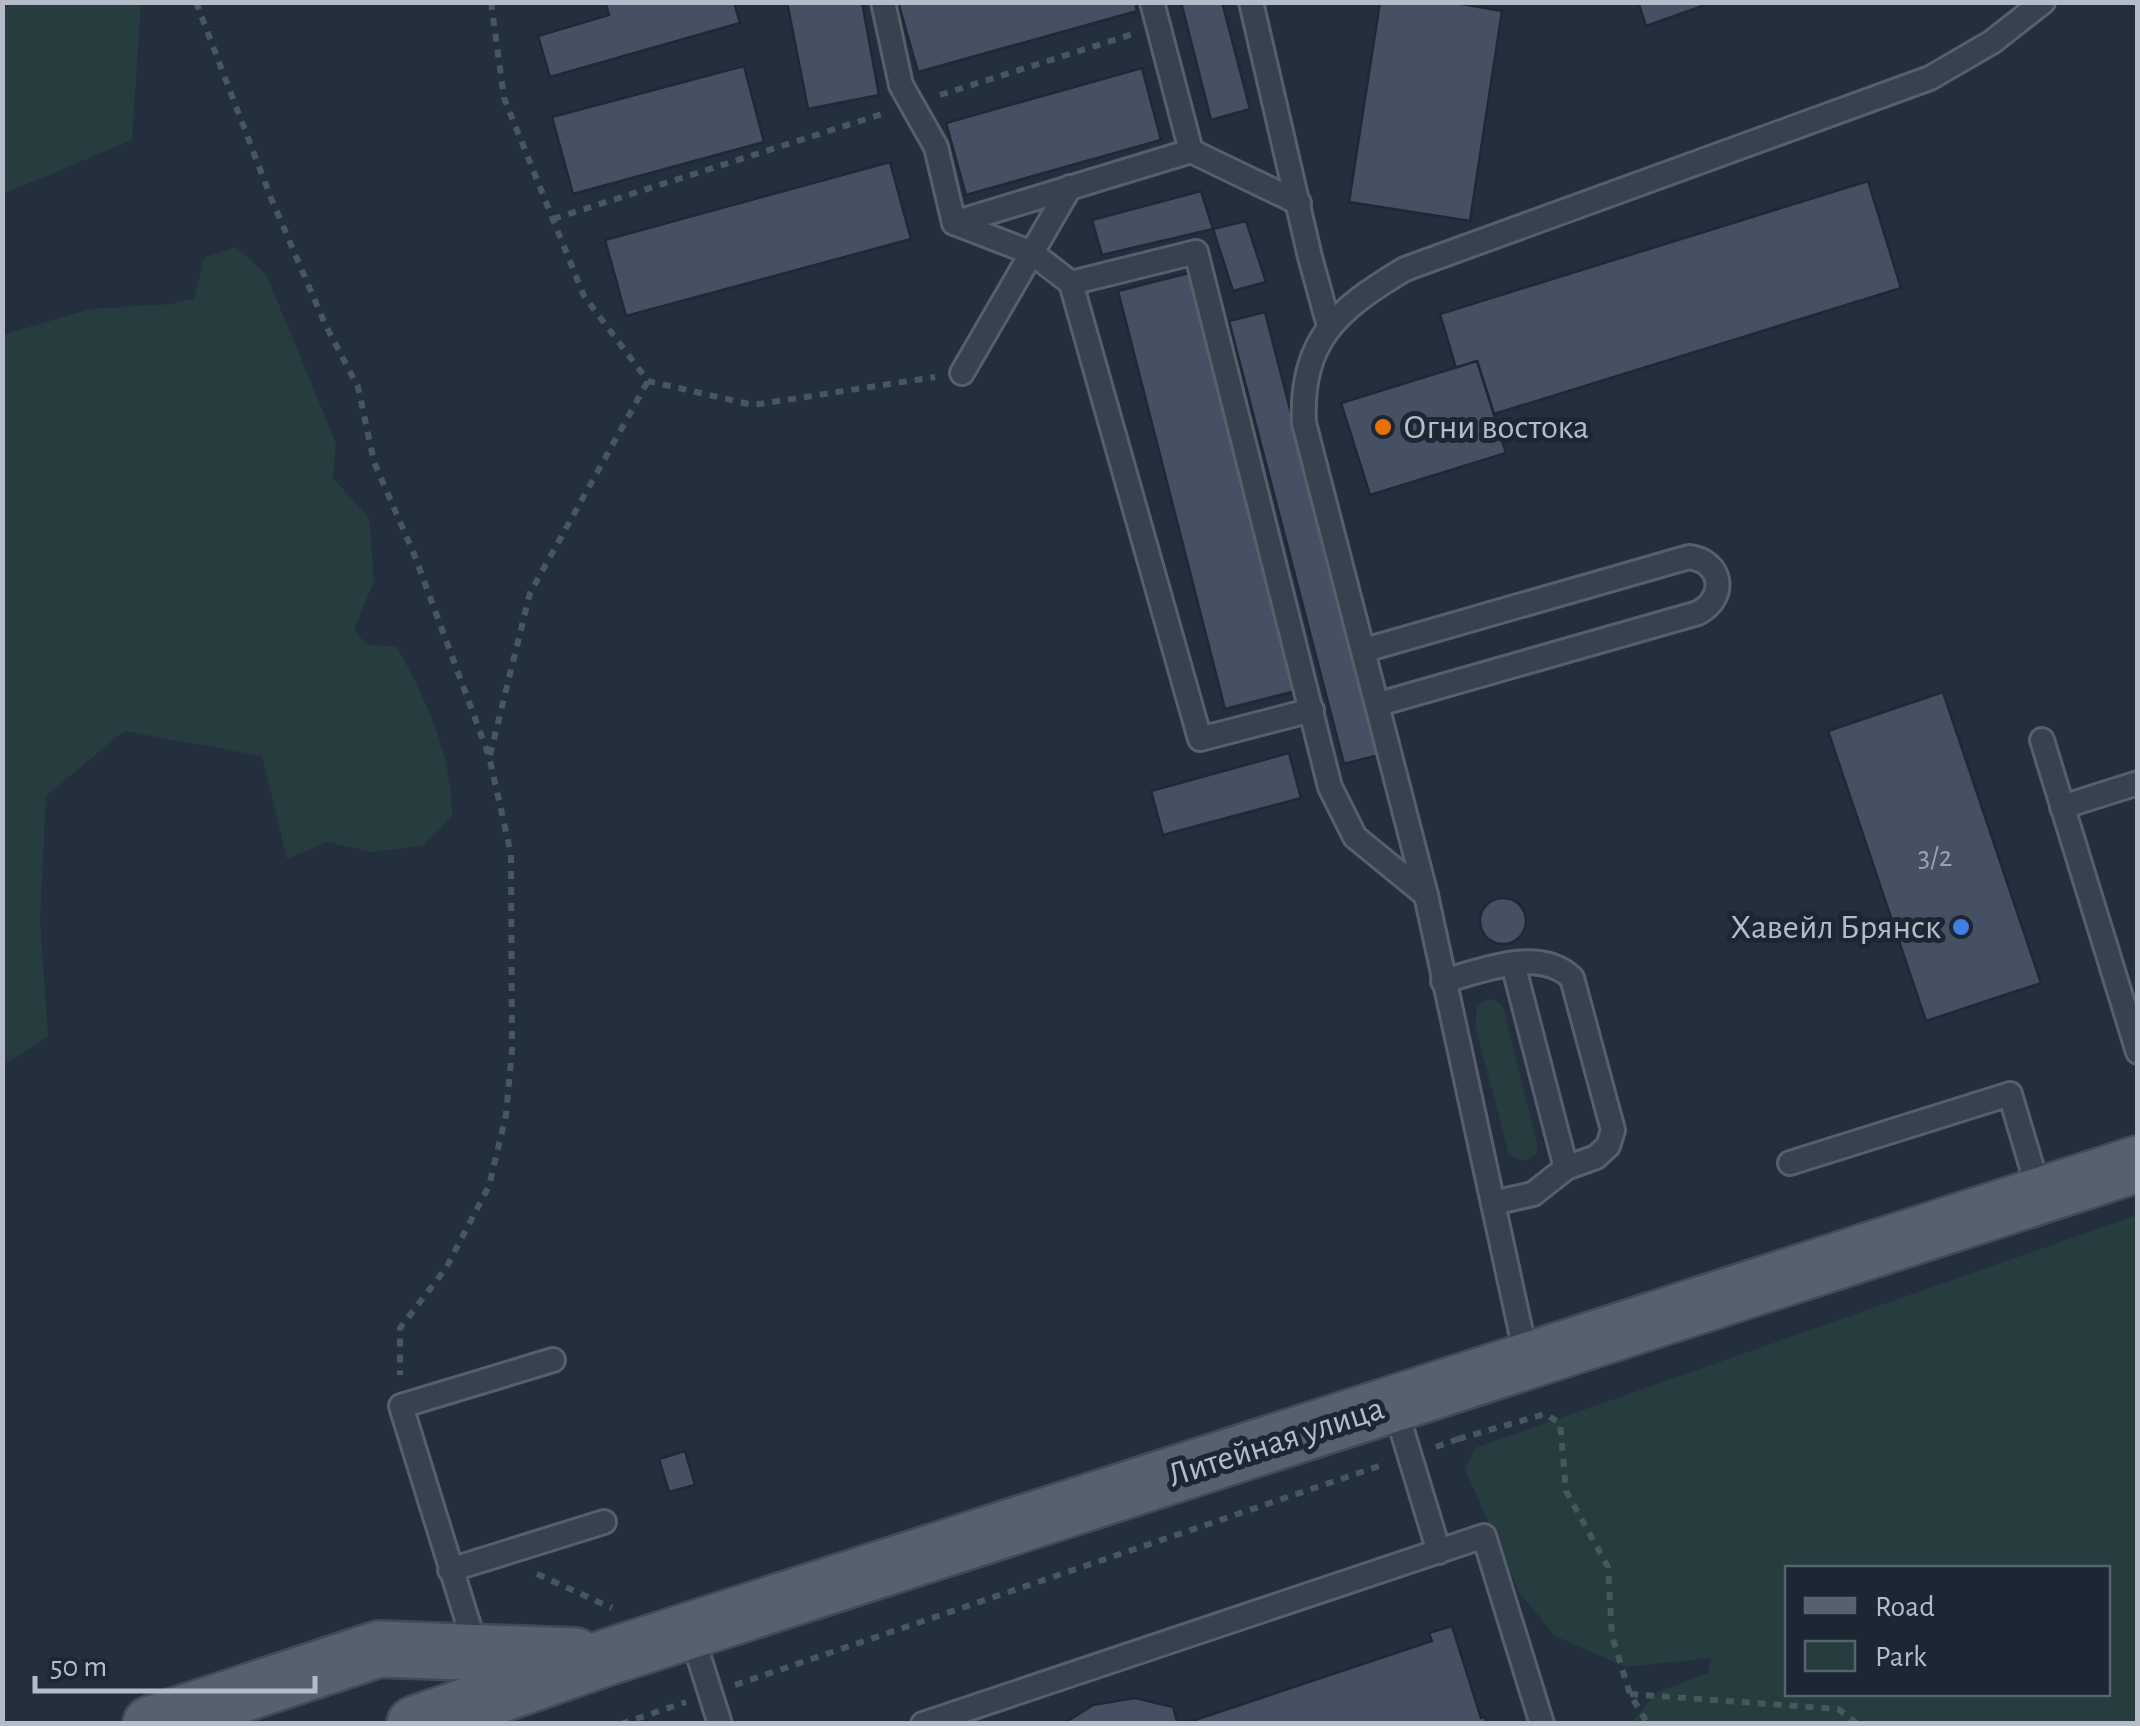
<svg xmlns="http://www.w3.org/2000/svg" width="2140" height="1726" viewBox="0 0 2140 1726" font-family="'Alegreya Sans',sans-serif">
  <rect width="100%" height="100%" fill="#242f3e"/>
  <g fill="#263c3f" fill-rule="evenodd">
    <path d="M3,2L141,3L132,140L3,194Z"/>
    <path d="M236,247L266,274L336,443L333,478L369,518L374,581L354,630L366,644L397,647C427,702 451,752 452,816L424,845L373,852L327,842L287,859L262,756L124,731L46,796L40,919L48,1037L3,1065V335L90,309L171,304L194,299L204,258Z"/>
    <path d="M1493,999L1501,1004L1505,1014L1538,1147L1536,1154C1527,1164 1516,1161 1508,1151L1475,1025L1477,1007L1484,1001Z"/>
    <path d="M2137,1215V1723H1631L1657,1692L1708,1673L1711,1658L1625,1667L1555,1636L1519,1592L1465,1469L1475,1448ZM1788,1568H2108V1694H1788Z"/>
  </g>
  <g fill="#455162" stroke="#1f2835" stroke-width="2.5">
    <path d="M605,2H734L740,23L550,77L538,36L609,15Z"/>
    <path d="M787,2H862L879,95L808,109Z"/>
    <path d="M898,2H1135L1137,11L918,72Z"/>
    <path d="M1181,2H1222L1250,109L1211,120Z"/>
    <path d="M1380,2H1450L1502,11L1470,221L1349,202Z"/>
    <path d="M1638,2H1714L1646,26Z"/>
    <path d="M744,66L764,142L573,194L552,117Z"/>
    <path d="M1142,68L1161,140L966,195L946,123Z"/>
    <path d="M890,162L911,239L626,316L605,240Z"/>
    <path d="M1868,181L1901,288L1494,414L1477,361L1456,368L1440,314Z"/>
    <path d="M1201,191L1213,229L1102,255L1092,220Z"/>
    <path d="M1246,221L1266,282L1233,291L1213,229Z"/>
    <path d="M1189,273L1296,691L1225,709L1118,291Z"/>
    <path d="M1265,312L1379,755L1344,764L1229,321Z"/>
    <path d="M1477,361L1506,453L1370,495L1341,403Z"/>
    <path d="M1943,692L2041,983L1926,1021L1828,731Z"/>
    <path d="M1289,753L1301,798L1163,835L1151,791Z"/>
    <circle cx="1503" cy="921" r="23"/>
    <path d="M685,1451L695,1485L669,1492L659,1459Z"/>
    <path d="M1452,1626L1481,1718L1485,1717L1487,1724H1183L1432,1641L1429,1633Z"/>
    <path d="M1135,1698L1173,1707L1178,1724H1063L1093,1705Z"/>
  </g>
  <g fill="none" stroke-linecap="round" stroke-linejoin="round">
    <defs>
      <g id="lane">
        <path d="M883,2L901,85L936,147L954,223L1191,151"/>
        <path d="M1152,2L1191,151L1299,203"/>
        <path d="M1251,2L1310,257L1329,326"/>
        <path d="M954,223L1032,253L1071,283L1196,252L1330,787L1355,837L1426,895"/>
        <path d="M1071,283L1200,739L1312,710"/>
        <path d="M962,373L1070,187"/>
        <path d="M1365,650L1689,557C1722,561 1728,597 1698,613L1379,704"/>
        <path d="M2042,740L2138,1052"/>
        <path d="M2062,807L2138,783"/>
        <path d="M1513,964L1566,1168"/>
        <path d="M1443,981C1482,971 1539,946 1572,978L1613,1130L1608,1146L1596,1157L1566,1168L1533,1194L1493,1203"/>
        <path d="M1790,1163L2010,1094L2040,1195"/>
        <path d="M1527,1360L1426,895L1304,423C1300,340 1338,309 1405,269L1930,78L1992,42L2043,2"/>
        <path d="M1394,1404L1439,1552"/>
        <path d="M450,1570L604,1522"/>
        <path d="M691,1632L720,1724"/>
        <path d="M477,1652L401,1406L553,1360"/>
        <path d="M923,1724L1484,1536L1542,1724"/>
      </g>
      <g id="primary">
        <path d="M151,1724L379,1649L575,1656"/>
        <path d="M415,1724L608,1657L2138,1164"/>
      </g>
    </defs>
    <use href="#lane" stroke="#565f6c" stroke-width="28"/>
    <use href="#primary" stroke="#414a57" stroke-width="60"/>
    <g stroke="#44595c" stroke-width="6" stroke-dasharray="8 8" stroke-linecap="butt">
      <path d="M196,2L271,198L325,324L358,387L374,462L414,554L489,756L511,854L512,1050L506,1115L489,1186L446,1268L400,1328V1375"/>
      <path d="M491,2L504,98L584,296L648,381L753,405L935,377"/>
      <path d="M940,95L1133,34"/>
      <path d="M553,219L885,113"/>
      <path d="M490,755L530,593L648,381"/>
      <path d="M1458,1439L1545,1414L1560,1423L1566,1491L1608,1567L1612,1636L1630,1694L1648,1724"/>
      <path d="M1436,1447L1458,1439L1456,1431"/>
      <path d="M537,1574L612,1608"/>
      <path d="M735,1685L1382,1465"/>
      <path d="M1630,1694L1838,1709L1858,1724"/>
      <path d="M621,1724L686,1702"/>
    </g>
    <use href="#lane" stroke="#38414e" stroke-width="22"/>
    <use href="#primary" stroke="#56606e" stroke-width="55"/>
  </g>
  <circle fill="#e8710a" stroke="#1d2633" stroke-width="4" cx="1383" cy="427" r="10"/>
  <circle fill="#3f7fe0" stroke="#1d2633" stroke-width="4" cx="1961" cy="927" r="10"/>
  <g text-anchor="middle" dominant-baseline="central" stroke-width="10" stroke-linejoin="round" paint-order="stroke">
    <g font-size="30" fill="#98a1af">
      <text x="1935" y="857">3/2</text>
    </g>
    <g font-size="35" fill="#b4bcc9" stroke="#1d2633" text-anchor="start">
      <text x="1403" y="427">Огни востока</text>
      <text x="1941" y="927" text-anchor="end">Хавейл Брянск</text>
    </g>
    <g font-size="35" fill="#b4bcc9" stroke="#1d2633">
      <text transform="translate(1276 1442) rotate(-18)">Литейная улица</text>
    </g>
  </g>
  <rect width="2140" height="1726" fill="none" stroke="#b4bcc9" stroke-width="10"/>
  <rect x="1785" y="1566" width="325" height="130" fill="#1d2633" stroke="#59626f" stroke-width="2.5"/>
  <rect x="1805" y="1598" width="50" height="15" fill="#56606e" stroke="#59626f" stroke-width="2.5"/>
  <text x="1875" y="1616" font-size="30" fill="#b4bcc9">Road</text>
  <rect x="1805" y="1641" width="50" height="30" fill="#263c3f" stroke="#59626f" stroke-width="2.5"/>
  <text x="1875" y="1666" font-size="30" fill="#b4bcc9">Park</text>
  <path d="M35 1676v15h280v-15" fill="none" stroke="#b4bcc9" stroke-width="5"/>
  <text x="50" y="1676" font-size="30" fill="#b4bcc9" stroke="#1d2633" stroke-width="8" paint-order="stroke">50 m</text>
</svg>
